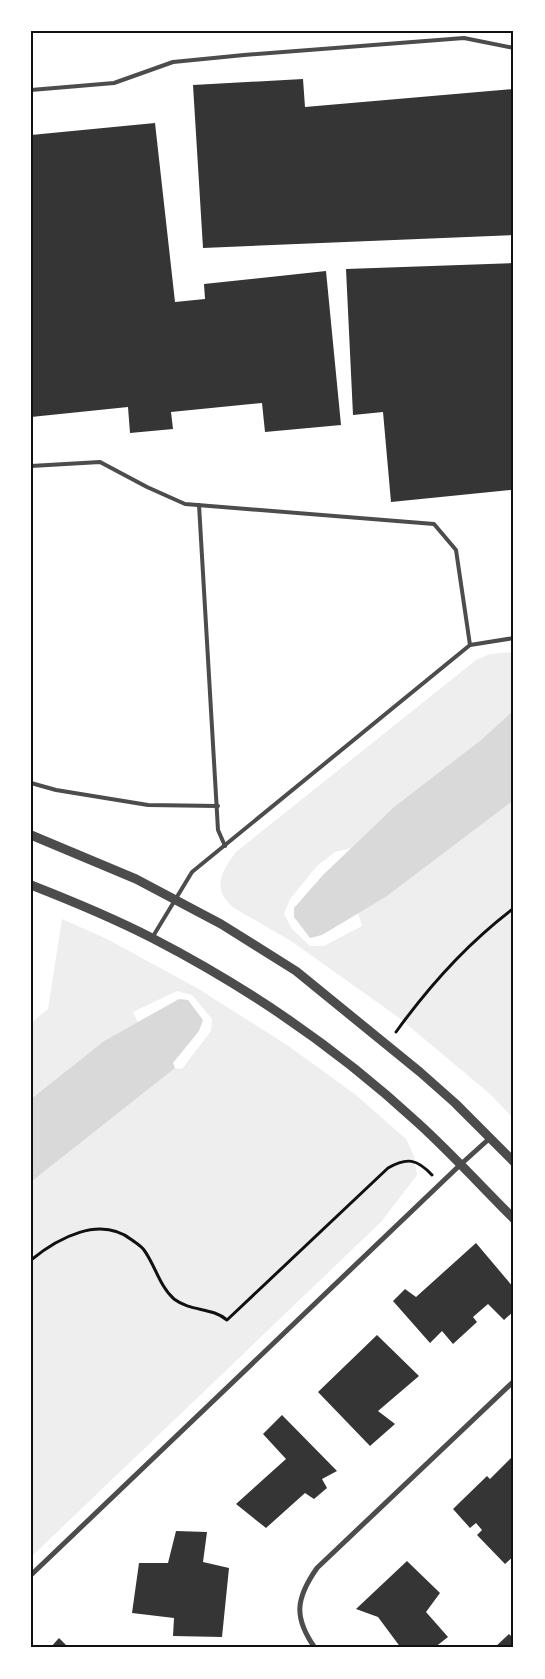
<svg xmlns="http://www.w3.org/2000/svg" width="545" height="1679" viewBox="0 0 545 1679" font-family="Jost,sans-serif">
  <rect width="100%" height="100%" fill="#fff"/>
  <g fill="#eee">
    <path d="M514,652V710L481,740L394,807L351,848L335,852L317,866L290,899L284,914L292,929L310,946H324L362,926L358,913L387,896L514,800V1119L490,1094L398,1017L291,941L234,908C211,889 221,872 236,852L476,660L490,654Z"/>
    <path d="M62,919L107,939L197,988L287,1045L356,1095L406,1139L414,1156L417,1175L381,1222L31,1557V1182L175,1068L182,1069L211,1031L212,1019L192,995L177,991L133,1012L138,1022L104,1041L31,1099V1023L48,1009Z"/>
  </g>
  <g fill="#d9d9d9">
    <path d="M514,710V800L387,896L322,935L310,938L294,917V908L323,875L394,807L481,740Z"/>
    <path d="M179,999L188,1000L203,1020L199,1031L173,1063L175,1068L31,1182V1099L104,1041Z"/>
  </g>
  <g fill="#353535">
    <path d="M303,79L305,107L514,89V235L203,248L193,85Z"/>
    <path d="M155,123L175,302L205,299L204,284L326,271L341,425L265,432L262,403L171,412L173,429L130,433L128,407L31,417V135Z"/>
    <path d="M514,263V516H512L511,490L391,502L383,412L353,415L346,269Z"/>
    <path d="M476,1243L514,1288V1311L504,1320L488,1304L473,1317L477,1322L453,1344L442,1331L430,1343L393,1301L405,1289L416,1297Z"/>
    <path d="M377,1335L419,1376L378,1411L395,1424L370,1446L318,1392Z"/>
    <path d="M282,1415L337,1471L322,1479L327,1488L314,1499L305,1493L266,1528L236,1504L286,1459L263,1434Z"/>
    <path d="M512,1457L514,1459V1556L505,1564L477,1535L482,1530L476,1523L470,1528L453,1509L487,1476L490,1479Z"/>
    <path d="M176,1531L207,1532L203,1562L229,1568L222,1637L173,1636L174,1618L132,1613L139,1563H168Z"/>
    <path d="M407,1561L440,1593L426,1612L448,1637L434,1648H401L378,1617L356,1609Z"/>
    <path d="M509,1634L514,1639V1648H494Z"/>
    <path d="M59,1638L69,1648H50Z"/>
  </g>
  <g fill="none" stroke-linecap="round" stroke-linejoin="round">
    <g stroke="#111" stroke-width="3">
      <path d="M396,1032C429,986 469,942 514,908"/>
      <path d="M31,1260C58,1238 100,1215 132,1240C136,1243 141,1246 144,1250C155,1265 160,1287 174,1299C191,1312 212,1307 227,1320L388,1168C407,1157 417,1159 432,1175"/>
    </g>
    <g stroke="#4c4c4c" stroke-width="4">
      <path d="M31,90L114,83L173,62L244,55L464,38L514,48"/>
      <path d="M31,466L100,462L147,487L185,504L434,524L456,550L470,645L192,872L152,938"/>
      <path d="M199,505L218,830L225,846"/>
      <path d="M470,645L514,638"/>
      <path d="M31,783L56,790L148,805L218,806"/>
    </g>
    <g stroke="#4c4c4c" stroke-width="5">
      <path d="M31,1575L460,1165L490,1138"/>
      <path d="M315,1648C293,1617 296,1598 317,1568L514,1381"/>
    </g>
    <g stroke="#4c4c4c" stroke-width="9">
      <path d="M31,835L136,879L221,924L296,971L420,1072L455,1103L514,1162"/>
      <path d="M31,885C72,901 113,918 152,938C247,987 339,1050 418,1123C451,1153 482,1187 514,1219"/>
    </g>
  </g>
  <rect width="545" height="1679" fill="none" stroke="#ffffff" stroke-width="65"/>
  <rect x="32" y="32" width="480" height="1614" fill="none" stroke="#111" stroke-width="2"/>
</svg>
